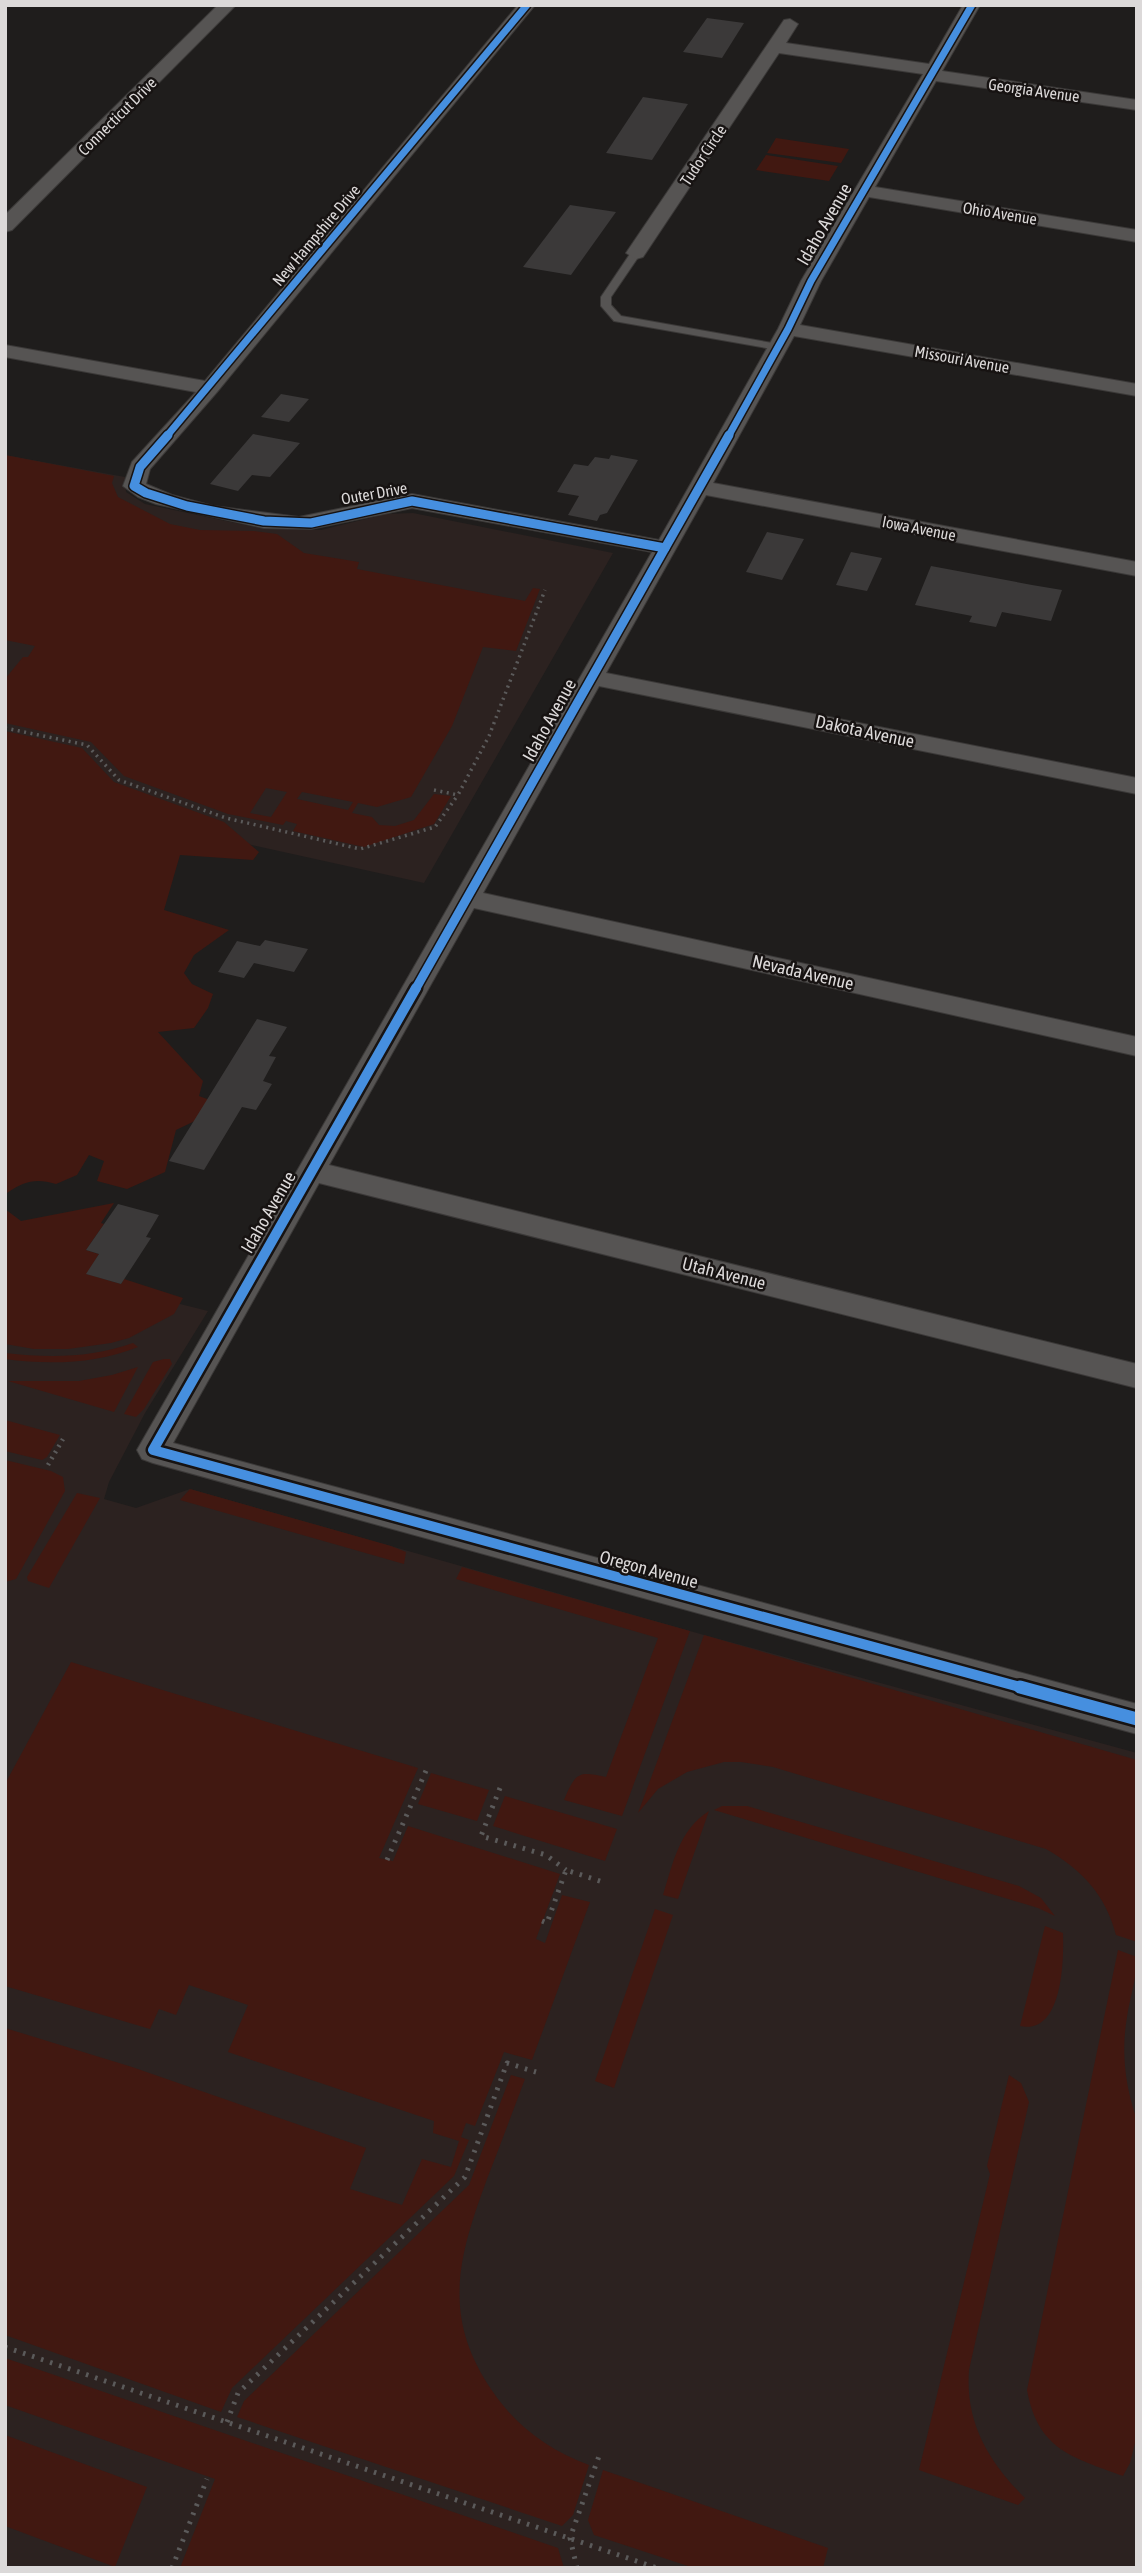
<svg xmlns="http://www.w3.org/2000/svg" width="1142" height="2573" viewBox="0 0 1142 2573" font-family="'Asap Condensed',sans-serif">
  <rect width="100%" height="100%" fill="#1f1d1c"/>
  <g fill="#2c2220">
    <path d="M5,455L125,477L126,492L145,504L255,527L321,530L386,514L413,513L613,553L424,883L74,806L5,899Z"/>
    <path d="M5,1260L208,1311L145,1413L109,1482L104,1499L136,1508L190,1489L704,1635L1137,1753V2568H5Z"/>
  </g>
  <g fill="#411811" fill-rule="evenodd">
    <path d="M776,138L849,149L841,163L767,153Z"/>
    <path d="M766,155L838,166L829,181L756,170Z"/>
    <path d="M5,455L114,476L112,483L118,497L170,524L200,530L254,531L277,534L304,553L359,562L357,569L525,601L533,588L540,589L516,651L483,647L452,726L411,797L377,807L358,803L352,813L372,817L379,825L395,826L414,820L434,794L451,796L434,824L364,847L293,831L297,824L286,821L283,825L228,814L124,776L91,742L5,723V679L23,657H28L35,646L5,640ZM266,788L287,792L271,817L250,813ZM302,792L353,802L348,810L297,799Z"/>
    <path d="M5,731L82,748L114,782L224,822L259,852L253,860L180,855L164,910L229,930L194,955L184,973L192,984L213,994L208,1008L194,1028L158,1032L203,1081L199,1096L226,1106L176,1130L165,1172L127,1189L97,1181L104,1161L89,1155L77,1175L56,1184C36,1178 24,1181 7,1193L5,1200Z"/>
    <path d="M114,1203L101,1223L104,1224L86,1250L99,1254L87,1274L121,1284L124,1279L183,1298L174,1314L129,1338L111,1343L68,1349H34L5,1344V1209L21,1221Z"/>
    <path d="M133,1343L138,1347C96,1364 49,1365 5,1359V1353C49,1358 91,1358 133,1343Z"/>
    <path d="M164,1359H170L172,1364L144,1409L136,1417L124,1414L153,1362Z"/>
    <path d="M138,1367L114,1412L8,1381H79L112,1375Z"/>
    <path d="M5,1420L60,1435L47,1457L42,1460L5,1451Z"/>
    <path d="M5,1460L51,1471L63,1477L65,1491L16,1579L5,1582Z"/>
    <path d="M190,1489L391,1546L406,1552L404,1564L180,1500Z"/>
    <path d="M77,1493L100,1498L49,1588L28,1581L27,1577Z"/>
    <path d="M462,1567L690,1631L622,1816L564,1800C576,1772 578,1771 606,1777L658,1638L456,1579Z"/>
    <path d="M704,1635L1137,1760V1942L1116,1935C1106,1895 1081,1869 1046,1849L773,1767L741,1762H724L687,1772L658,1789L638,1813Z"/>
    <path d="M71,1662L418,1768L379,1858L393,1861L408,1826L560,1874L536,1939L545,1943L562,1895L590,1902L532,2060L504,2052L475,2126L466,2123L461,2137L469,2140L454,2176L232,2388L221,2412L5,2335V2028L132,2067L366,2148L350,2189L402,2205L422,2159L451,2167L459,2141L433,2133L434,2121L228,2052L248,2005L189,1985L176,2015L159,2009L150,2029L5,1986V1784Z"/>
    <path d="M431,1773L489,1790L477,1821L418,1804Z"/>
    <path d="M505,1796L617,1829L605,1861L493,1826Z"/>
    <path d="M722,1806H747L1019,1886L1041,1898L1055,1916L1038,1908L714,1810Z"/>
    <path d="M709,1811L678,1899L663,1895C673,1863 679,1830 709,1811Z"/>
    <path d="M655,1909L673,1915L614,2088L595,2081Z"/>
    <path d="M1045,1926L1063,1933C1064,1962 1062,2035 1020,2026Z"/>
    <path d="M1118,1950L1137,1957C1137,1977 1130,1997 1127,2017C1121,2052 1125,2086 1137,2120V2435L1130,2463L1123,2476C1072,2457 1038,2450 1027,2390Z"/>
    <path d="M511,2075L525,2079C512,2113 500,2146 487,2179C458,2258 441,2317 493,2392C517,2427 549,2450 589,2465L573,2515L562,2526L237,2417L244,2401L469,2185Z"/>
    <path d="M1009,2075L1021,2083L1029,2102L969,2370C965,2423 989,2462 1025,2498L1018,2505L919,2470L990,2174L987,2166Z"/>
    <path d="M5,2358L558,2548L564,2568H180L215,2479L5,2405Z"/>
    <path d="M5,2435L147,2487L115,2567L5,2526Z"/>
    <path d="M603,2470L828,2548L823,2568H694L594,2535L588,2520Z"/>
  </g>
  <g fill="#3b3939">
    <path d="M707,18L744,23L722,58L683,52Z"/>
    <path d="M643,97L688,104L652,160L606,153Z"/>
    <path d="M570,205L616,212L571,275L523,267Z"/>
    <path d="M281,394L309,399L289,422L261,417Z"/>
    <path d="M253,434L300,443L270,477L252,475L238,491L210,484Z"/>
    <path d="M611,455L638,460L607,513L600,515L597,521L568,515L579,496L557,492L574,464L588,466L595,457L609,459Z"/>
    <path d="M767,532L804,539L782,580L746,572Z"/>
    <path d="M851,552L882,558L867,591L836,585Z"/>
    <path d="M931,566L1032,585L1062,590L1051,621L1002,612L996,627L969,622L972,616L915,605Z"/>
    <path d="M265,940L308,949L294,972L254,963L244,978L218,972L237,941L260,946Z"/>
    <path d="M257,1019L287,1027L269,1056L276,1057L263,1081L272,1084L256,1110L242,1107L204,1170L169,1161Z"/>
    <path d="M118,1204L159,1215L146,1237L151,1238L121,1284L86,1274L99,1254L86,1250Z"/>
  </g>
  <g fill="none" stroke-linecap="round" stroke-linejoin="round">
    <defs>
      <path id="service" d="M632,251L641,253L611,297V305L621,316L778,344L783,347L778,350L614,321L601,306V297Z"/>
      <g id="minor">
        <path d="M218,5H236L12,230L5,232V215Z"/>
        <path d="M518,5H535L217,392L150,469L146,484L172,495L213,506L299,517L412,494L659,540L778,329L801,281L923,74L779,53L643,257L636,259L626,253L784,20L790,19L798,24L786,43L929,64L963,5H980L942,71L1137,100V110L936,81L875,187L1137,230V242L869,197L821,281L800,325L1137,384V396L794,336L713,483L1137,562V576L706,495L606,673L1137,778V794L599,686L483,893L1137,1037V1056L474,908L329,1165L1137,1364V1388L319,1183L173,1443L1137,1704V1734L153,1463L142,1459L137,1450L652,552L412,508L311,529L264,528L156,504L138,497L123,486L132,462L196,392L5,357V345L205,381Z"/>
      </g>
    </defs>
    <use href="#service" stroke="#3b3938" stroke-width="2"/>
    <use href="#minor" stroke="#3b3938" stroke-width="2"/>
    <g stroke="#5b5a5a" stroke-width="3.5" stroke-dasharray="2 4.5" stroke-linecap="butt">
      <path d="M5,728L87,745L119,780L226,818L360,849L435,827L458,795"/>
      <path d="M434,790L458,795L489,736L545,590"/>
    </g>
    <path stroke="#5b5a5a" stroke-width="4.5" stroke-dasharray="2 5" stroke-linecap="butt" d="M48,1465L63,1439"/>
    <g stroke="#5b5a5a" stroke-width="5" stroke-dasharray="2.5 7" stroke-linecap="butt">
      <path d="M500,1788L481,1836L546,1855L566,1870"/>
      <path d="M387,1860L428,1766"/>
      <path d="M542,1921L547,1923L566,1870L606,1883"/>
      <path d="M5,2347L657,2568"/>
      <path d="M227,2422L238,2393L465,2177L507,2063L536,2072"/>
      <path d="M172,2568L207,2479"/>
      <path d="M577,2568L570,2538L599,2456"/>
    </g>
    <use href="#service" fill="#565453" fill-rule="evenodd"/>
    <use href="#minor" fill="#565453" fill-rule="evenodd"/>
    <defs>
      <g id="cycleway-far3">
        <path d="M166,437L527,5"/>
        <path d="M728,437L788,329L811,281L972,5"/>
      </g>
      <g id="cycleway-far2">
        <path d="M168,435L140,467L134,486L146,493L187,506L264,521L311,523L412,501L665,548"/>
        <path d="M415,990L729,435"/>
      </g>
      <path id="cycleway-far1" d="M416,988L153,1450L1027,1689"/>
      <path id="cycleway" d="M1020,1687L1137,1719"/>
    </defs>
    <use href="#cycleway-far3" stroke="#171312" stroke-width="10"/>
    <use href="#cycleway-far2" stroke="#171312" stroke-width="12"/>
    <use href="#cycleway-far1" stroke="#171312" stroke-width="15"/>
    <use href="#cycleway" stroke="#171312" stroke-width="18"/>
    <use href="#cycleway-far3" stroke="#468fdf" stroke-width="7"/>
    <use href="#cycleway-far2" stroke="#468fdf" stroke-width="9"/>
    <use href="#cycleway-far1" stroke="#468fdf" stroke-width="10"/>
    <use href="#cycleway" stroke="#468fdf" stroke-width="13"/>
  </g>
  <g text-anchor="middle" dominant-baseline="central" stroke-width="5" stroke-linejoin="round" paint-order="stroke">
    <g font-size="16" fill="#dcd9d9" stroke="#171312">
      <text transform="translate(1034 90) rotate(8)">Georgia Avenue</text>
      <text transform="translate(117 116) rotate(-45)">Connecticut Drive</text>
      <text transform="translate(703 155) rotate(-56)">Tudor Circle</text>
      <text transform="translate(1000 213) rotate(9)">Ohio Avenue</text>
      <text transform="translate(316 235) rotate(-50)">New Hampshire Drive</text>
      <text transform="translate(962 359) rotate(10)">Missouri Avenue</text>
      <text transform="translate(374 493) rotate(-10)">Outer Drive</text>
      <text transform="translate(919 528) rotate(11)">Iowa Avenue</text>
    </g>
    <g font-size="18" fill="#dcd9d9" stroke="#171312">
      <text transform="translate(824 224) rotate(-60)">Idaho Avenue</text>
      <text transform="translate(549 720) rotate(-61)">Idaho Avenue</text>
      <text transform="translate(865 731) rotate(12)">Dakota Avenue</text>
      <text transform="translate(803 972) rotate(13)">Nevada Avenue</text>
      <text transform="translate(268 1212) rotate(-60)">Idaho Avenue</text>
      <text transform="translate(724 1273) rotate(14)">Utah Avenue</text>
      <text transform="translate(649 1569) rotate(15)">Oregon Avenue</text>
    </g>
  </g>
  <rect width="1142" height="2573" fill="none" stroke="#dcd9d9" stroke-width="14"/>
</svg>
